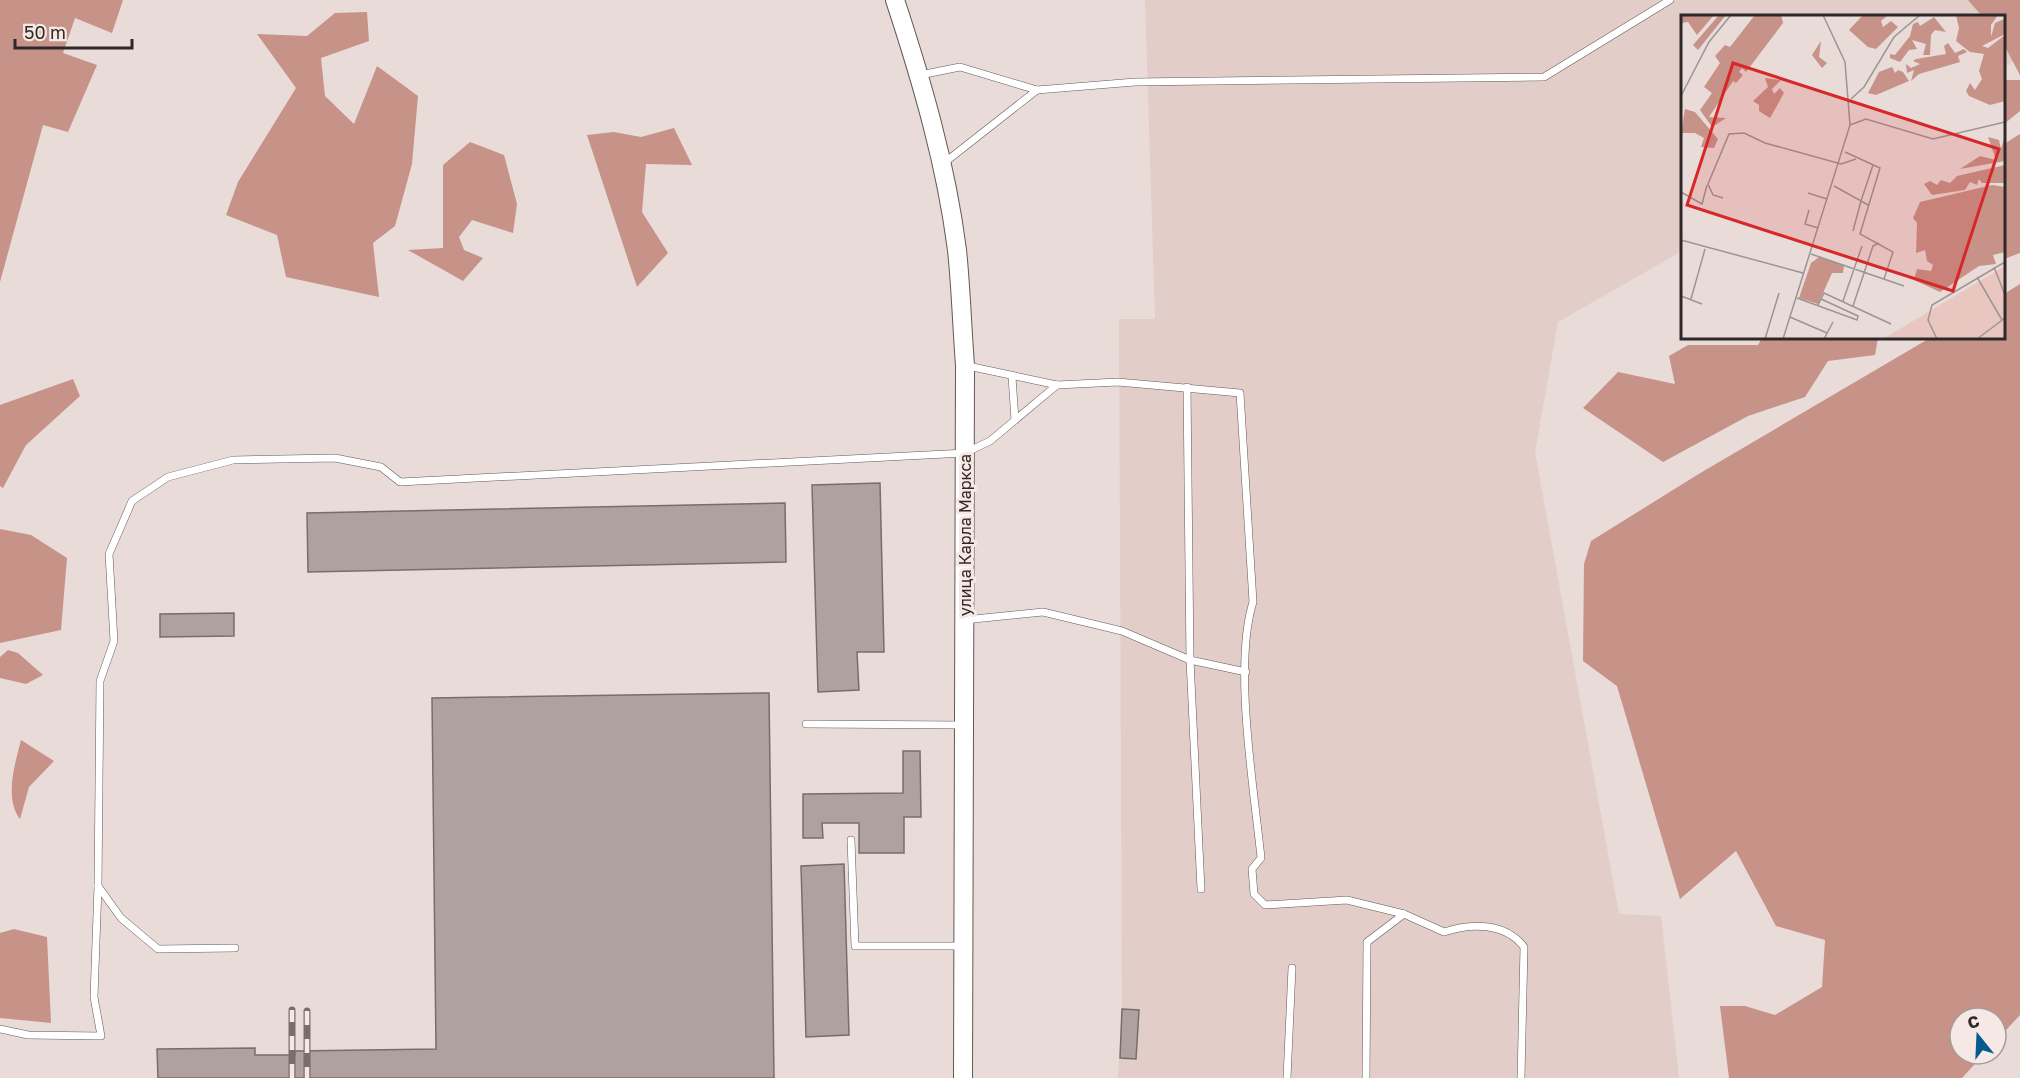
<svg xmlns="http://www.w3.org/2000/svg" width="2020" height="1078" viewBox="0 0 2020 1078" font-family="'Golos Text',sans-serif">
  <rect width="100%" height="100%" fill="#e9dbd8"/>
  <path fill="#e2cdc9" d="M1145,0H2020V58L2004,67V16H1682V251L1558,322L1535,452L1619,914L1661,916L1679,1078H1118L1122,1009L1119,319H1155Z"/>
  <g fill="#c79288">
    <path d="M0,0H123L112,33L75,18L63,53L97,65L68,132L43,125L0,282Z"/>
    <path d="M1968,0H2020V75L2004,45V16H1982Z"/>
    <path d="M367,12L369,41L321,58L325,96L354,124L377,66L418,96L412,164L395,226L373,243L379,297L286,277L277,235L226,215L238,182L296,88L257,34L307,36L335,13Z"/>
    <path d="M2004,80H2020V111L2004,124Z"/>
    <path d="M674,128L692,165L646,164L642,212L668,253L637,287L587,135L614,132L641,137Z"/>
    <path d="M2020,134V253L2004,259V144Z"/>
    <path d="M470,142L504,155L517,204L513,233L472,220L459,237L464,250L483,258L463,281L408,250L443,248V165Z"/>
    <path d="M2020,284V1015L1996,1041V1018H1960V1054H1984L1962,1078H1729L1720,1006H1745L1775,1015L1822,987L1825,940L1776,926L1736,851L1680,899L1617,686L1583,661L1584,564L1591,541L1697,475L1930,338H2004V294Z"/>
    <path d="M1762,338H1878L1875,355L1828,361L1805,397L1748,416L1663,462L1583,408L1618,372L1675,384L1669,356L1688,345H1758Z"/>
    <path d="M73,379L80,396L26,445L3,488L0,486V405Z"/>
    <path d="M0,529L31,535L67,558L61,630L0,643Z"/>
    <path d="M8,650L18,653L43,675L26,684L0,678V657Z"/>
    <path d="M21,740L54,761L29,787L20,819C4,798 15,764 21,740Z"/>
    <path d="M14,929L47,937L51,1023L0,1018V933Z"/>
  </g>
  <g fill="#aea19f" stroke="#796d6b" stroke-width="1.5">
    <path d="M880,483L884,652H857L859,690L818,692L812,485Z"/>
    <path d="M785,503L786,562L308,572L307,513Z"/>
    <path d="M234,613V636L160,637V614Z"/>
    <path d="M769,693L774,1078H158L157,1049L255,1048V1055H295V1051L436,1049L432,698Z"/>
    <path d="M903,751H920L921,817H904V853H859V823H822L823,838H803V794L903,793Z"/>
    <path d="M844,864L849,1035L806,1037L801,866Z"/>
    <path d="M1122,1009L1139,1010L1136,1059L1120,1058Z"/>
  </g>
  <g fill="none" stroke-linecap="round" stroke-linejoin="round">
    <defs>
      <g id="service">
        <path d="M920,75L960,67L1037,90"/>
        <path d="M944,163L1037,90L1135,82L1544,77L1670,0"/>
        <path d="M968,366L1057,385L1118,382L1240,393L1253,602C1233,666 1254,788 1261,858L1252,869L1254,894L1265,905L1347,900L1404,914L1444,932C1470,923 1505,922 1524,947L1521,1078"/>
        <path d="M1012,377L1015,420"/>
        <path d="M964,620L1043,612L1122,631L1190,660L1187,387"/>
        <path d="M806,724L964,725"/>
        <path d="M851,840L855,946H963"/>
        <path d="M1201,889L1190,660L1246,672"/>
        <path d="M235,948L158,949L121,918L98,886L100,681L114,641L109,554L132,501L168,477L233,460L335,458L381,467L400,482L965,453L990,441L1057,385"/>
        <path d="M0,1029L28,1035L101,1036L94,997L98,886"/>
        <path d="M1287,1078L1292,968"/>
        <path d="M1366,1078L1367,942L1404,914"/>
      </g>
      <path id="secondary" d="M895,0C922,82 946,164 957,250C961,288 962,327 965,365L963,1078"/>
    </defs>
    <use href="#service" stroke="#635856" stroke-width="8"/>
    <use href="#secondary" stroke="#635856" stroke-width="20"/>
    <use href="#service" stroke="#fff" stroke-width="7"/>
    <use href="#secondary" stroke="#fff" stroke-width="18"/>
    <defs>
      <g id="rail">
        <path d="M307,1011V1078"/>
        <path d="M292,1078V1010"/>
      </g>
    </defs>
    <use href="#rail" stroke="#786f6d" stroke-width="7"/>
    <use href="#rail" stroke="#f6e8e5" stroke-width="4.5" stroke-dasharray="14" stroke-linecap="butt"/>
  </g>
  <g text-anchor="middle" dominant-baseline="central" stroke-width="6" stroke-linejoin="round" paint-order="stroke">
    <g font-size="16" fill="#2e2928" stroke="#f6e8e5">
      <text transform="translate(965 535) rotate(-90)">улица Карла Маркса</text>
    </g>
  </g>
  <g transform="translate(1681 15)">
    <rect width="324" height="324" fill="#e9dbd8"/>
    <path d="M324,251V324H202Z" fill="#e9c6bf"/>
    <path d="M0,0H33L16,20L7,7L0,8ZM38,0H45L17,35L12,30ZM74,0H100L102,8L65,57L61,53L58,57L62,60L55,68L52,66L28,102L45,103L31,112L19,95L31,78L23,72L39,48L34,41L44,30L49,32ZM182,0H207L200,6L202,12L210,6L217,12L195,34L187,32L168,15ZM275,0H317L310,10V22L314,8L323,4L324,19L301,31L307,33L324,20V86L309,90L288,81L285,76L289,68L294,75L301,64L298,56L303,39L289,37L275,26L278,13ZM253,2L265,17L254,15L250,20L249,40H242L245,29L231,25L236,34L228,35L219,47L209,43V39L214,40L229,21L232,9L237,7L239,11ZM140,26L138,42L146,48L141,53L131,40ZM267,28L274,38L283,34L286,37L277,41L279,47L238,59L230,66L233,55L226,58L225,49L230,53L239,49L232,46L235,44L265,39L263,31ZM211,52L214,58L217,55L222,57L228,66L195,80L187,78L198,57ZM84,63L100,65L91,74L93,79L99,73L103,78L89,103L78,96V90L72,86L87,72ZM4,94L14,97L37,124L33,133L20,132L23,123L14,118H0ZM324,121V146L279,154L299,141L315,145L307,122L318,125L320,134ZM324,150V168H301L298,164L296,170L289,167L284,175L251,180L243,169L249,166L256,170L260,165L269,168L276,161ZM311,170L324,172V237L312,240L315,249L298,251L259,277L233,265L236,254L250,256L252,250L246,246L244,235L235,238L236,208L232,203L239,187ZM138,242L163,250L162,258H151L137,289L118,283L130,248Z" fill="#c79288"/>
    <path fill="none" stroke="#9e9492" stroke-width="1.5" d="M0,81L28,27L50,0M170,84L183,72L213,22L239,0M169,110L185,104L252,124L324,107M164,137L199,153L179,219L212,237L203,264M153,171L180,186L192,150M0,177L21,189L26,170M127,178L146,184M42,183L32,180L27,169L48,119L63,118L84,128L160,149L175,144M128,195L124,209L137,213M172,216L180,186L187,190M0,225L122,258M130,239L223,271M313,252L324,280M296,262L321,305M0,281L21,289M116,283L176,305L177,301L140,284M10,284L24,234M162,286L181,231M137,290L143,278L210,309M172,291L192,231L198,228M109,302L146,318M84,324L98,278M102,324L169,110L164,47L142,0M143,324L152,307M256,324L247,305L251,290L324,247M296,324L324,303"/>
    <path fill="#d62828" fill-opacity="0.15" stroke="#d62828" stroke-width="3" d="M52,48L318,134L272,276L6,190Z"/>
    <rect width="324" height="324" fill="none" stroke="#2e2928" stroke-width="3"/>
  </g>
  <g transform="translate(1978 1036) rotate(342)"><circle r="28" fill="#f6e8e5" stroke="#a69c99" stroke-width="1.5"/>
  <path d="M0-4.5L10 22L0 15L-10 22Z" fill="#055b8d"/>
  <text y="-9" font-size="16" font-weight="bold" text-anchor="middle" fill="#2e2928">С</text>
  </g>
  <path d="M15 39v9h117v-9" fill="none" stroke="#2e2928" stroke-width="3"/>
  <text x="24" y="39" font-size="18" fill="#2e2928" stroke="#f6e8e5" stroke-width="4.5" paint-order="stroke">50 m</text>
</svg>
